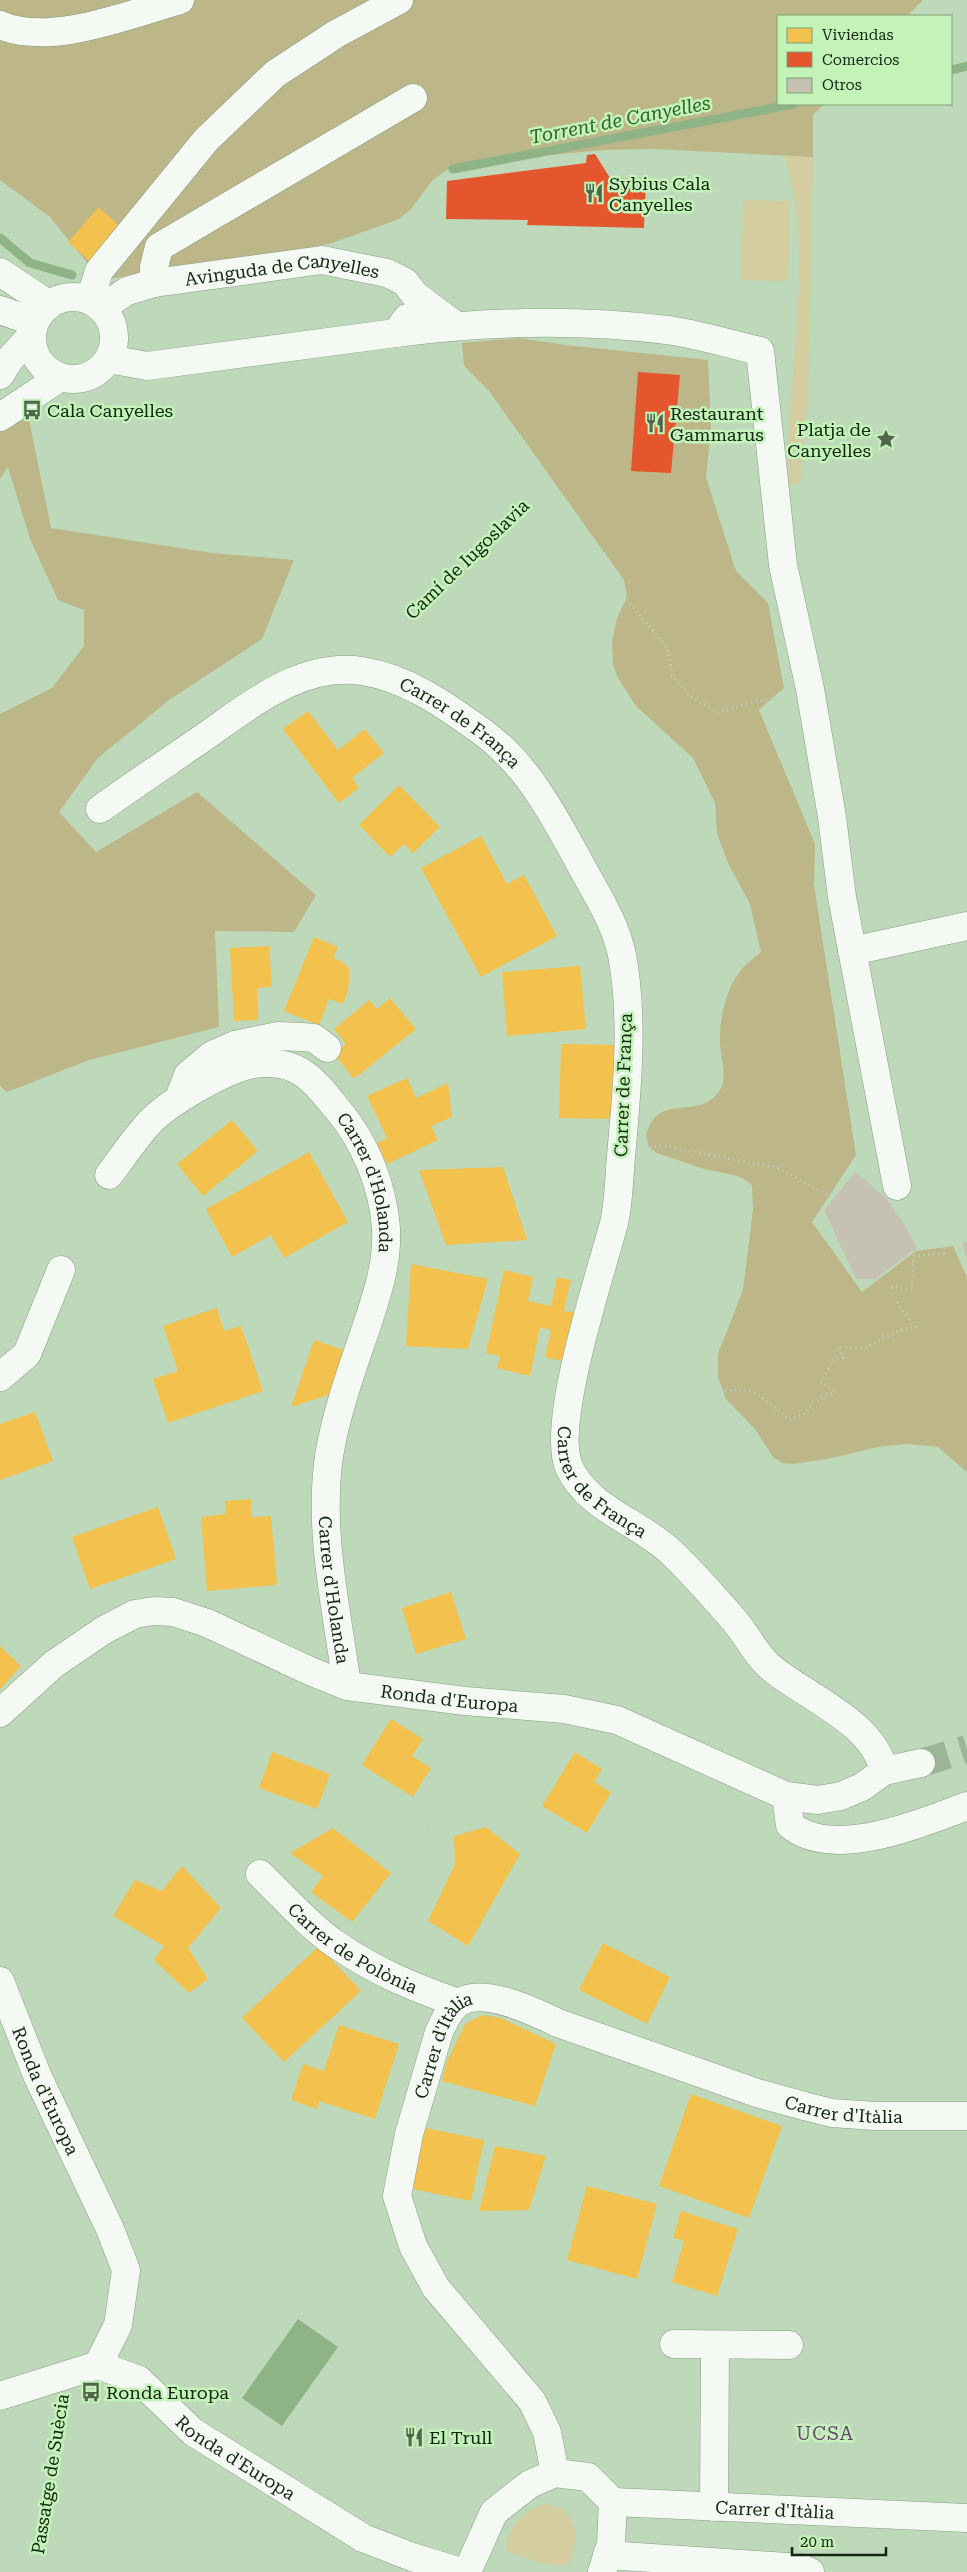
<svg xmlns="http://www.w3.org/2000/svg" width="967" height="2572" viewBox="0 0 967 2572" font-family="'Roboto Serif',serif">
  <rect width="100%" height="100%" fill="#bed9b9"/>
  <g fill="#d3cda0">
    <path d="M785,156L813,157L808,394L800,484L789,485C784,376 817,263 785,156Z"/>
    <path d="M743,200L790,201L788,281L741,280Z"/>
    <path d="M545,2504L562,2508C567,2514 574,2521 575,2529C576,2539 574,2557 568,2565C549,2568 527,2557 509,2552L506,2548C506,2528 526,2509 545,2504Z"/>
  </g>
  <g fill="#bcb689">
    <path d="M0,0H923L907,16H778V104H824L813,115V157L655,149L603,150L550,155L446,170L432,181L411,209L399,219L332,243L300,250L101,280L50,217L0,180Z"/>
    <path d="M519,338L566,345L708,360L711,428L706,477L736,571L768,603L784,688L759,710L815,844L814,885L856,1155L812,1222L862,1292L916,1251L953,1246L967,1277V1472L938,1447L906,1444L878,1447L832,1458L794,1464L782,1463L773,1457L755,1429L726,1399L718,1377V1354L743,1290L753,1209L752,1185L744,1179L734,1175L704,1169L657,1153L649,1147L646,1136C657,1091 696,1121 718,1093C730,1078 719,1056 720,1038C720,1017 726,990 739,973C744,965 754,958 761,952L750,904L728,863L717,833L715,803L693,758L636,706L618,678L613,664L612,641L617,618L627,597L624,580L489,391L464,366L462,343Z"/>
    <path d="M0,411L29,420L51,528L212,553L294,560L262,639L169,700L98,758L59,812L96,852L197,792L316,895L294,932L215,931L219,1027L89,1060L7,1092L0,1086V714L52,688L84,646V610L58,600L30,539L8,467L0,479Z"/>
  </g>
  <path fill="#8eb387" d="M298,2319L338,2347L282,2426L242,2398Z"/>
  <g fill="#f2c14e">
    <path d="M99,207L120,227L89,261L68,242Z"/>
    <path d="M308,711L338,750L365,729L384,753L352,778L359,788L339,803L283,729Z"/>
    <path d="M399,785L440,827L413,853L404,844L390,857L359,825Z"/>
    <path d="M481,836L507,884L524,875L557,936L481,977L421,868Z"/>
    <path d="M314,937L338,947L333,958L343,962L350,970L348,991L343,1004L329,999L319,1025L284,1011Z"/>
    <path d="M269,946L272,987L257,988L258,1020L234,1021L230,948Z"/>
    <path d="M580,966L586,1029L507,1036L502,972Z"/>
    <path d="M390,998L416,1029L354,1079L334,1054L346,1044L334,1029L369,1000L377,1009Z"/>
    <path d="M561,1044L617,1045L615,1119L559,1118Z"/>
    <path d="M407,1078L416,1098L448,1083L452,1117L431,1126L438,1140L387,1164L377,1143L387,1138L367,1096Z"/>
    <path d="M232,1120L258,1151L203,1196L177,1164Z"/>
    <path d="M309,1152L348,1222L284,1258L271,1235L232,1257L206,1209Z"/>
    <path d="M503,1167L527,1240L446,1245L419,1170Z"/>
    <path d="M411,1264L488,1279L468,1349L406,1346Z"/>
    <path d="M504,1270L533,1277L528,1301L551,1306L557,1277L571,1280L564,1311L577,1313L567,1362L545,1357L551,1330L540,1327L530,1376L497,1368L500,1356L486,1353Z"/>
    <path d="M217,1308L224,1331L241,1326L263,1391L168,1423L153,1379L178,1371L163,1326Z"/>
    <path d="M314,1340L347,1351L331,1394L291,1407Z"/>
    <path d="M35,1412L53,1461L0,1480V1424Z"/>
    <path d="M251,1499L252,1517L271,1516L277,1585L207,1591L201,1517L226,1514L225,1501Z"/>
    <path d="M158,1507L176,1559L90,1589L72,1537Z"/>
    <path d="M451,1592L466,1639L416,1654L402,1608Z"/>
    <path d="M0,1646L21,1666L0,1689Z"/>
    <path d="M391,1719L423,1739L412,1756L431,1768L413,1797L362,1765Z"/>
    <path d="M272,1752L330,1774L317,1809L259,1788Z"/>
    <path d="M575,1752L602,1769L594,1782L611,1792L587,1833L542,1806Z"/>
    <path d="M486,1827L520,1854L468,1946L428,1921L455,1864L454,1836Z"/>
    <path d="M333,1828L391,1873L352,1922L311,1892L323,1876L290,1853Z"/>
    <path d="M182,1866L221,1908L188,1948L208,1979L189,1993L154,1960L164,1946L113,1916L135,1880L162,1891Z"/>
    <path d="M603,1943L670,1977L647,2024L579,1990Z"/>
    <path d="M319,1946L361,1991L284,2062L242,2018Z"/>
    <path d="M483,2015L501,2018L556,2044L535,2106L442,2081L446,2064L465,2024Z"/>
    <path d="M339,2025L399,2044L375,2119L319,2101L317,2109L291,2100L303,2064L324,2071Z"/>
    <path d="M691,2094L782,2126L749,2218L659,2186Z"/>
    <path d="M421,2127L484,2140L471,2201L408,2188Z"/>
    <path d="M495,2146L546,2156L529,2210L479,2211Z"/>
    <path d="M587,2186L657,2204L637,2279L567,2260Z"/>
    <path d="M681,2211L738,2229L717,2296L672,2282L684,2241L673,2238Z"/>
  </g>
  <g fill="#e4572e">
    <path d="M595,154L610,178L646,179L644,228L527,225L528,220L446,219L447,181L586,163L587,155Z"/>
    <path d="M638,372L680,375L671,473L631,471Z"/>
  </g>
  <g fill="none" stroke-linecap="round" stroke-linejoin="round">
    <g stroke="#8eb387" stroke-width="9">
      <path d="M951,70L967,66"/>
      <path d="M453,169L794,104"/>
      <path d="M0,238L30,263L72,275"/>
    </g>
  </g>
  <g fill="#c5c2b4">
    <path d="M855,1172L885,1197L904,1224L917,1248L875,1279H856L824,1210Z"/>
    <path d="M967,1241V1257H966L962,1243Z"/>
  </g>
  <g fill="none" stroke-linecap="round" stroke-linejoin="round">
    <path stroke="#9cb597" stroke-width="28" stroke-dasharray="28 14" stroke-linecap="butt" d="M921,1763L967,1749"/>
    <defs>
      <g id="minor">
        <path d="M0,25C50,47 130,14 180,0"/>
        <path d="M0,272L48,304"/>
        <path d="M154,283V267L159,247L413,98"/>
        <circle cx="73" cy="338" r="41"/>
        <path d="M90,300L99,271L206,140L275,74L336,34L399,0"/>
        <path id="s1" d="M102,308L127,291L154,283L322,260L387,273L405,282L415,295L455,325"/>
        <path d="M0,310L34,322"/>
        <path d="M396,333C486,321 577,319 667,330C698,334 729,344 760,351L783,565L810,689L832,817L842,897L897,1186"/>
        <path d="M109,359L147,366L396,333L407,318"/>
        <path d="M0,375L10,359L31,336"/>
        <path d="M0,417L59,378"/>
        <path id="s2" d="M100,809C132,786 165,764 197,742C246,709 299,661 362,671C407,678 445,705 481,731C530,766 556,820 584,871C599,898 616,925 622,955C634,1018 627,1092 621,1156C619,1178 619,1201 614,1223C601,1273 550,1424 569,1467C588,1509 639,1522 671,1552C693,1573 714,1597 734,1620C746,1634 755,1653 769,1666C805,1697 873,1721 884,1771"/>
        <path d="M852,951L967,926"/>
        <path d="M179,1098L188,1075L212,1055L235,1045L278,1036L301,1037L314,1038L327,1048"/>
        <path id="s3" d="M109,1175C122,1158 135,1138 150,1122C168,1103 220,1073 245,1066C262,1061 286,1062 301,1072C316,1081 327,1097 338,1110C365,1142 383,1186 386,1228C388,1263 377,1295 366,1328C352,1369 336,1413 329,1456C318,1533 337,1610 347,1686"/>
        <path d="M0,1377L27,1354L61,1270"/>
        <path id="s4" d="M0,1713L54,1664L104,1630L135,1614L154,1611L173,1612L207,1623L310,1671L347,1686L465,1701L564,1709L617,1720L786,1796L818,1800L841,1796L862,1787L884,1771L921,1763"/>
        <path d="M786,1796L790,1825C834,1861 920,1823 967,1806"/>
        <path id="s5" d="M260,1874C284,1897 307,1924 334,1943C376,1972 410,1986 458,2003"/>
        <path id="s6" d="M0,1981L37,2075L110,2229L126,2270L118,2325L98,2365L139,2380L193,2432L363,2538L412,2557L461,2572"/>
        <path d="M674,2344L789,2345"/>
        <path d="M0,2396L98,2365"/>
        <path id="s7" d="M555,2473L547,2432L532,2401L436,2288L413,2246L397,2196L409,2134L439,2032C444,2022 449,2009 458,2003C483,1986 535,2012 558,2023L757,2093L808,2107L832,2113L875,2116H967"/>
        <path id="s8" d="M613,2502L967,2518"/>
        <path d="M714,2507L715,2345"/>
        <path d="M607,2555L802,2568L810,2572"/>
        <path d="M467,2572L494,2512L530,2484L555,2473L588,2477L613,2502L611,2544L602,2572"/>
      </g>
    </defs>
    <use href="#minor" stroke="#899e85" stroke-width="29"/>
    <g stroke="#c6cec5" stroke-width="3" stroke-dasharray="1 4" stroke-linecap="butt">
      <path d="M824,619L967,577"/>
      <path d="M381,644L431,591L536,492L595,546L611,580L668,649L672,675L689,696L718,712L756,701L782,697"/>
      <path d="M854,761L868,783L921,849L967,846"/>
      <path d="M650,1147L665,1146L778,1168L831,1197"/>
      <path d="M401,1163L454,1140L592,1149"/>
      <path d="M73,1245L95,1201"/>
      <path d="M619,1481L710,1396C751,1381 759,1394 789,1420L806,1413L812,1403L837,1391L821,1383L833,1361L843,1358L838,1347L865,1348L898,1331L916,1327L899,1306L890,1286L912,1290L914,1256L944,1253V1247L914,1208"/>
      <path d="M402,1949L400,1908L402,1899L434,1861L424,1804L463,1730"/>
      <path d="M789,2317L790,2237L804,2136"/>
      <path d="M34,2572L61,2407"/>
    </g>
    <use href="#minor" stroke="#f5f9f4" stroke-width="28"/>
  </g>
  <defs>
    <symbol id="restaurant-bare" viewBox="-9 -9 18 18"><path d="M-5-6h1v4h1v-4h1v4h1v-4h1v5L-1.5 .5V6h-2V.5L-5-1ZM5-6V6H3V1.5H1.5Q1.5-4 5-6Z" fill="#50654b" stroke="#c3f3b9" stroke-width="2.5" paint-order="stroke"/></symbol>
    <symbol id="bus-bare" viewBox="-9 -9 18 18"><path d="M-5-6H5V4H4V6H2V4H-2V6H-4V4H-5ZM-3.5-4V0h7V-4ZM-3.5 1.2v1.5H-2V1.2ZM2 1.2v1.5H3.5V1.2Z" fill="#50654b" stroke="#c3f3b9" stroke-width="2.5" paint-order="stroke"/></symbol>
    <symbol id="sight-bare" viewBox="-9 -9 18 18"><path d="M0-6L1.8-2.2L6-1.7L2.9 1.2L3.7 5.4L0 3.3L-3.7 5.4L-2.9 1.2L-6-1.7L-1.8-2.2Z" fill="#50654b" stroke="#c3f3b9" stroke-width="2.5" paint-order="stroke"/></symbol>
  </defs>
  <g fill-rule="evenodd">
    <use href="#restaurant-bare" x="580" y="179" width="28" height="28"/>
    <use href="#bus-bare" x="18" y="396" width="28" height="28"/>
    <use href="#restaurant-bare" x="641" y="409" width="28" height="28"/>
    <use href="#sight-bare" x="872" y="425" width="28" height="28"/>
    <use href="#bus-bare" x="77" y="2378" width="28" height="28"/>
    <use href="#restaurant-bare" x="400" y="2423" width="28" height="28"/>
  </g>
  <g text-anchor="middle" dominant-baseline="central" stroke-width="5" stroke-linejoin="round" paint-order="stroke">
    <g font-size="18" fill="#142610" stroke="#c3f3b9" text-anchor="start">
      <text x="609" y="183">Sybius Cala<tspan x="609" dy="21">Canyelles</tspan></text>
      <text x="47" y="410">Cala Canyelles</text>
      <text x="670" y="413">Restaurant<tspan x="670" dy="21">Gammarus</tspan></text>
      <text x="871" y="429" text-anchor="end">Platja de<tspan x="871" dy="21">Canyelles</tspan></text>
      <text x="106" y="2392">Ronda Europa</text>
      <text x="429" y="2437">El Trull</text>
    </g>
    <g font-size="18" fill="#142610" stroke="#c3f3b9">
      <text stroke="none"><textPath href="#s1" startOffset="188">Avinguda de Canyelles</textPath></text>
      <text transform="translate(467 559) rotate(-44)">Camí de Iugoslavia</text>
      <text stroke="none"><textPath href="#s2" startOffset="415">Carrer de França</textPath></text>
      <text transform="translate(623 1085) rotate(-88)">Carrer de França</text>
      <text stroke="none"><textPath href="#s3" startOffset="369">Carrer d'Holanda</textPath></text>
      <text stroke="none"><textPath href="#s2" startOffset="1255">Carrer de França</textPath></text>
      <text stroke="none"><textPath href="#s3" startOffset="789">Carrer d'Holanda</textPath></text>
      <text stroke="none"><textPath href="#s4" startOffset="499">Ronda d'Europa</textPath></text>
      <text stroke="none"><textPath href="#s5" startOffset="120">Carrer de Polònia</textPath></text>
      <text stroke="none"><textPath href="#s7" startOffset="485">Carrer d'Itàlia</textPath></text>
      <text stroke="none"><textPath href="#s6" startOffset="119">Ronda d'Europa</textPath></text>
      <text stroke="none"><textPath href="#s7" startOffset="935">Carrer d'Itàlia</textPath></text>
      <text stroke="none"><textPath href="#s6" startOffset="584">Ronda d'Europa</textPath></text>
      <text transform="translate(50 2474) rotate(-81)">Passatge de Suècia</text>
      <text stroke="none"><textPath href="#s8" startOffset="162">Carrer d'Itàlia</textPath></text>
    </g>
    <g font-size="19" font-style="italic" fill="#2f6524" stroke="#c3f3b9">
      <text transform="translate(620 120) rotate(-11)">Torrent de Canyelles</text>
    </g>
    <g font-size="19" letter-spacing="1" fill="#6e4177" stroke="#c3f3b9">
      <text x="825" y="2433">UCSA</text>
    </g>
  </g>
  <rect x="777" y="15" width="175" height="90" fill="#c3f3b9" stroke="#7da175"/>
  <rect x="787" y="28" width="25" height="15" fill="#f2c14e" stroke="#7da175"/>
  <text x="822" y="40" font-size="15" fill="#142610">Viviendas</text>
  <rect x="787" y="52" width="25" height="15" fill="#e4572e" stroke="#7da175"/>
  <text x="822" y="65" font-size="15" fill="#142610">Comercios</text>
  <rect x="787" y="78" width="25" height="15" fill="#c5c2b4" stroke="#7da175"/>
  <text x="822" y="90" font-size="15" fill="#142610">Otros</text>
  <path d="M792 2547v8h94v-8" fill="none" stroke="#142610" stroke-width="2.5"/>
  <text x="800" y="2547" font-size="15" fill="#142610" stroke="#c3f3b9" stroke-width="4" paint-order="stroke">20 m</text>
</svg>
